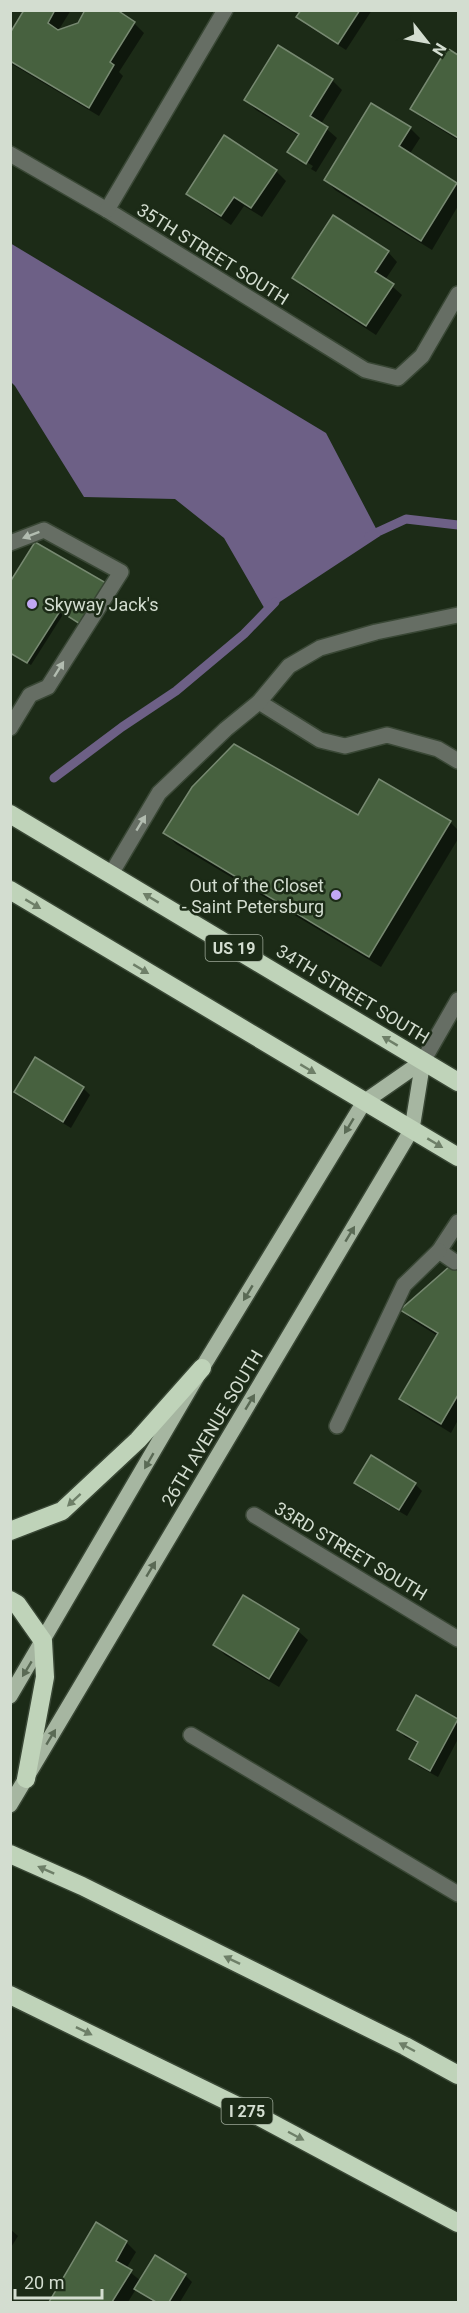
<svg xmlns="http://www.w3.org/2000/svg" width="469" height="2313" viewBox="0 0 469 2313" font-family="Roboto,sans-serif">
  <rect width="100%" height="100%" fill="#1c2b17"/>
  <path fill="#6d6086" d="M10,243L326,433L380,536L266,611L224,538L175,499L84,497L15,386L11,382Z"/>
  <g fill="#0007" fill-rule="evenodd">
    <path d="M26,10H71L58,31L134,23L144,33L119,72L123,76L99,116L10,63V36Z"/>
    <path d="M303,10H372L346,50L305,24L298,17Z"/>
    <path d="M448,50L458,57V140L422,118L412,108Z"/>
    <path d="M332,80L342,90L321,124L337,138L316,172L299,162L289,152L299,136L256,110L246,100ZM298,157L313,166L311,169L298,161Z"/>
    <path d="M410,128L420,138L409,155L458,186V206L432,250L335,190L326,180Z"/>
    <path d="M276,171L286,181L262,217L244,206L231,225L198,203L188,193Z"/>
    <path d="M388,252L397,262L385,280L402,295L376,335L304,288L294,278Z"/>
    <path d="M36,544L64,613L31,665L10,652Z"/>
    <path d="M358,817L450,822L458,830V839L381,967L176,844L165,833Z"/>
    <path d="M83,1088L90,1095L71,1128L23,1099L16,1092Z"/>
    <path d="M458,1261V1420L451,1433L410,1408L401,1399L438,1336L412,1320L402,1310Z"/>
    <path d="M371,1457L415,1484L422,1491L407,1516L363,1490L356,1483Z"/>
    <path d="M244,1597L298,1631L308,1640L279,1687L225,1655L215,1645Z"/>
    <path d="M416,1697L458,1721V1739L438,1777L418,1766L411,1759L419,1744L405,1737L398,1730Z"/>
    <path d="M96,2224L126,2242L136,2252L126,2269L141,2281L185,2275L192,2282L180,2302H153L136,2289L128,2302H51Z"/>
    <path d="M10,2229L18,2236L10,2249Z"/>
  </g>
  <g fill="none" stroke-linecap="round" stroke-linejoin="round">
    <g stroke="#6d6086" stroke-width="9">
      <path d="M369,536L406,519L458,525"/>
      <path d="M54,778L122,727L176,691L244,634L275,602"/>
    </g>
  </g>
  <g fill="#47613f" stroke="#778971" stroke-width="1.5">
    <path d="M24,10H55L48,23L58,30L78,23L85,10H117L135,22L110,62L114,65L89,108L10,61V33Z"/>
    <path d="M301,10H360L338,44L296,17Z"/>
    <path d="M278,45L333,79L310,116L328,127L306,164L287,152L299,134L244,100Z"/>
    <path d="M447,48L458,55V138L410,109Z"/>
    <path d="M371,103L411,127L399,146L457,183L421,241L324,180Z"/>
    <path d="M224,135L277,170L251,208L234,197L221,216L186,194Z"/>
    <path d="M333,215L389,251L375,272L394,284L366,326L292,278Z"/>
    <path d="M35,542L106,583L80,624L60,611L27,663L10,653V582Z"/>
    <path d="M234,744L358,815L379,779L451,821L369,957L163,833L192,787Z"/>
    <path d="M35,1057L84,1087L63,1122L14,1092Z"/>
    <path d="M458,1259V1395L441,1424L399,1399L438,1333L400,1310Z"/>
    <path d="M371,1455L416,1483L399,1510L354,1483Z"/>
    <path d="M243,1595L299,1629L269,1679L213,1645Z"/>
    <path d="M416,1695L458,1719L430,1771L409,1759L418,1742L397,1730Z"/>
    <path d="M96,2222L127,2241L116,2261L132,2270L112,2302H49Z"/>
    <path d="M155,2255L186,2274L169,2302H156L134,2289Z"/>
  </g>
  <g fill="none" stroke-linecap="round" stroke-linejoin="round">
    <defs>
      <g id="minor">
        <path d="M10,154L107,210L365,370L398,378L422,356L458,294"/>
        <path d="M107,210L225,10"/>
        <path d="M10,543L44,530L121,572L48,687L30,695L10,728"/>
        <path d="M259,702L320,740L345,746L387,735L438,749L458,761"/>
        <path d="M111,874L159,793L226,729L259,702L289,666L320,648L376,632L458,615"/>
        <path d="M423,1061L458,1000"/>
        <path d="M455,1262L439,1251L458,1222"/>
        <path d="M337,1426L404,1285L439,1251"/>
        <path d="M254,1515L458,1639"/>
        <path d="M191,1735L458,1894"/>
      </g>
      <g id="major">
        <path d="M10,1696L202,1368L364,1102L423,1061"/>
        <path d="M10,1805L412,1129L423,1061"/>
      </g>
      <g id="highway">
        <path d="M10,814L458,1082"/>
        <path d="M10,890L458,1157"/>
        <path d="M10,1531L62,1511L138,1440L202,1368"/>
        <path d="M10,1600L17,1604L43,1641L45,1677L26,1779"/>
        <path d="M10,1854L82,1886L405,2046L458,2075"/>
        <path d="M10,1995L260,2117L458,2223"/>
      </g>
    </defs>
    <use href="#minor" stroke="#394735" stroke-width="18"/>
    <use href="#major" stroke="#394735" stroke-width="18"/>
    <use href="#highway" stroke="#394735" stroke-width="21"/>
    <use href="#minor" stroke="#666e64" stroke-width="15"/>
    <use href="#major" stroke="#a6b6a1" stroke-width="15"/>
    <use href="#highway" stroke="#bfd3b9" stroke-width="18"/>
  </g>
  <defs><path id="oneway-solid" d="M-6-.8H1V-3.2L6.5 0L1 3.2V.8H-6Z" transform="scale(1.5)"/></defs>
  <g fill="#b2bcb0">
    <use href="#oneway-solid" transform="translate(31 535) rotate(159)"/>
    <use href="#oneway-solid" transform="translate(59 669) rotate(-58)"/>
    <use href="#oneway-solid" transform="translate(141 823) rotate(-59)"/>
  </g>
  <g fill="#6e7f68">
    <use href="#oneway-solid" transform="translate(151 898) rotate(-149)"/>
    <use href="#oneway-solid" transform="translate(33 904) rotate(31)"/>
    <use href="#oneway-solid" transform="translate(141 969) rotate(31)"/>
    <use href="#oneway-solid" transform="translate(390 1041) rotate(-149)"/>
    <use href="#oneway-solid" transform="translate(308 1069) rotate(31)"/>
    <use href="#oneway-solid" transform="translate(435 1143) rotate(31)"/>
    <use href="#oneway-solid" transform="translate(74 1500) rotate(137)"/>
    <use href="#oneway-solid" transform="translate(46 1870) rotate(-156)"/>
    <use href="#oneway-solid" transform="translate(232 1960) rotate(-154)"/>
    <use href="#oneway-solid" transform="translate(84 2031) rotate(26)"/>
    <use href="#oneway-solid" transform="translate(407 2047) rotate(-152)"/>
    <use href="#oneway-solid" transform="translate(296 2136) rotate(28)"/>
  </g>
  <g fill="#5a6a55">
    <use href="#oneway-solid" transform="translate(349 1126) rotate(121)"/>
    <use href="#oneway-solid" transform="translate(350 1234) rotate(-59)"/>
    <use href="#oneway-solid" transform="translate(248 1293) rotate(121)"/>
    <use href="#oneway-solid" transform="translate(250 1402) rotate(-59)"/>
    <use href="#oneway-solid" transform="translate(149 1461) rotate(120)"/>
    <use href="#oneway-solid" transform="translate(151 1569) rotate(-59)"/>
    <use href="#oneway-solid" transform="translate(27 1669) rotate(121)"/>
    <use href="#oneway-solid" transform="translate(51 1737) rotate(-59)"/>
  </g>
  <g fill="#c2a8f3" stroke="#1c2b17" stroke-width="2">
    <circle cx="32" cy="604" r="6"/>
    <circle cx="336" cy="895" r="6"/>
  </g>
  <g text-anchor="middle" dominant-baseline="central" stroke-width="5" stroke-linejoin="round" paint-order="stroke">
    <g fill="#1c2b17" stroke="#9ca898" stroke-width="1.5">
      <rect x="205.5" y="935" width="57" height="26" rx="4.5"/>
      <rect x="221.5" y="2098" width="51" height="26" rx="4.5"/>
    </g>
    <g font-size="16" font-weight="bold" fill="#d3ddd0">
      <text x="234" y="948">US 19</text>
      <text x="247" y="2111">I 275</text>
    </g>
    <g font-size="18" fill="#d3ddd0" stroke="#1c2b17">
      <text transform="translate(213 254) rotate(32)">35TH STREET SOUTH</text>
      <text transform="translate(353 994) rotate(31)">34TH STREET SOUTH</text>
      <text transform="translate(212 1428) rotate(-59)">26TH AVENUE SOUTH</text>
      <text transform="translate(351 1551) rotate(31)">33RD STREET SOUTH</text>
    </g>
    <g font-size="18" fill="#d3ddd0" stroke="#1c2b17" text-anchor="start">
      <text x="44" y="604">Skyway Jack's</text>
      <text x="324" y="885" text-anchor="end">Out of the Closet<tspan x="324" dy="21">- Saint Petersburg</tspan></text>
    </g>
  </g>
  <rect width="469" height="2313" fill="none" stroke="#d3ddd0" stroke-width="24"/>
  <g transform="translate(427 42) rotate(121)" stroke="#1c2b17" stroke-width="4.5" paint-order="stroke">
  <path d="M0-4.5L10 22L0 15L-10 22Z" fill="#d3ddd0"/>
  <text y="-9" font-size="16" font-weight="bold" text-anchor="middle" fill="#d3ddd0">N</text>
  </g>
  <path d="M15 2289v9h87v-9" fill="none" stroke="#d3ddd0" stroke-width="3"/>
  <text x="24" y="2289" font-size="18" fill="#d3ddd0" stroke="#1c2b17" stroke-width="4.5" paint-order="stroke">20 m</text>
</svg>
